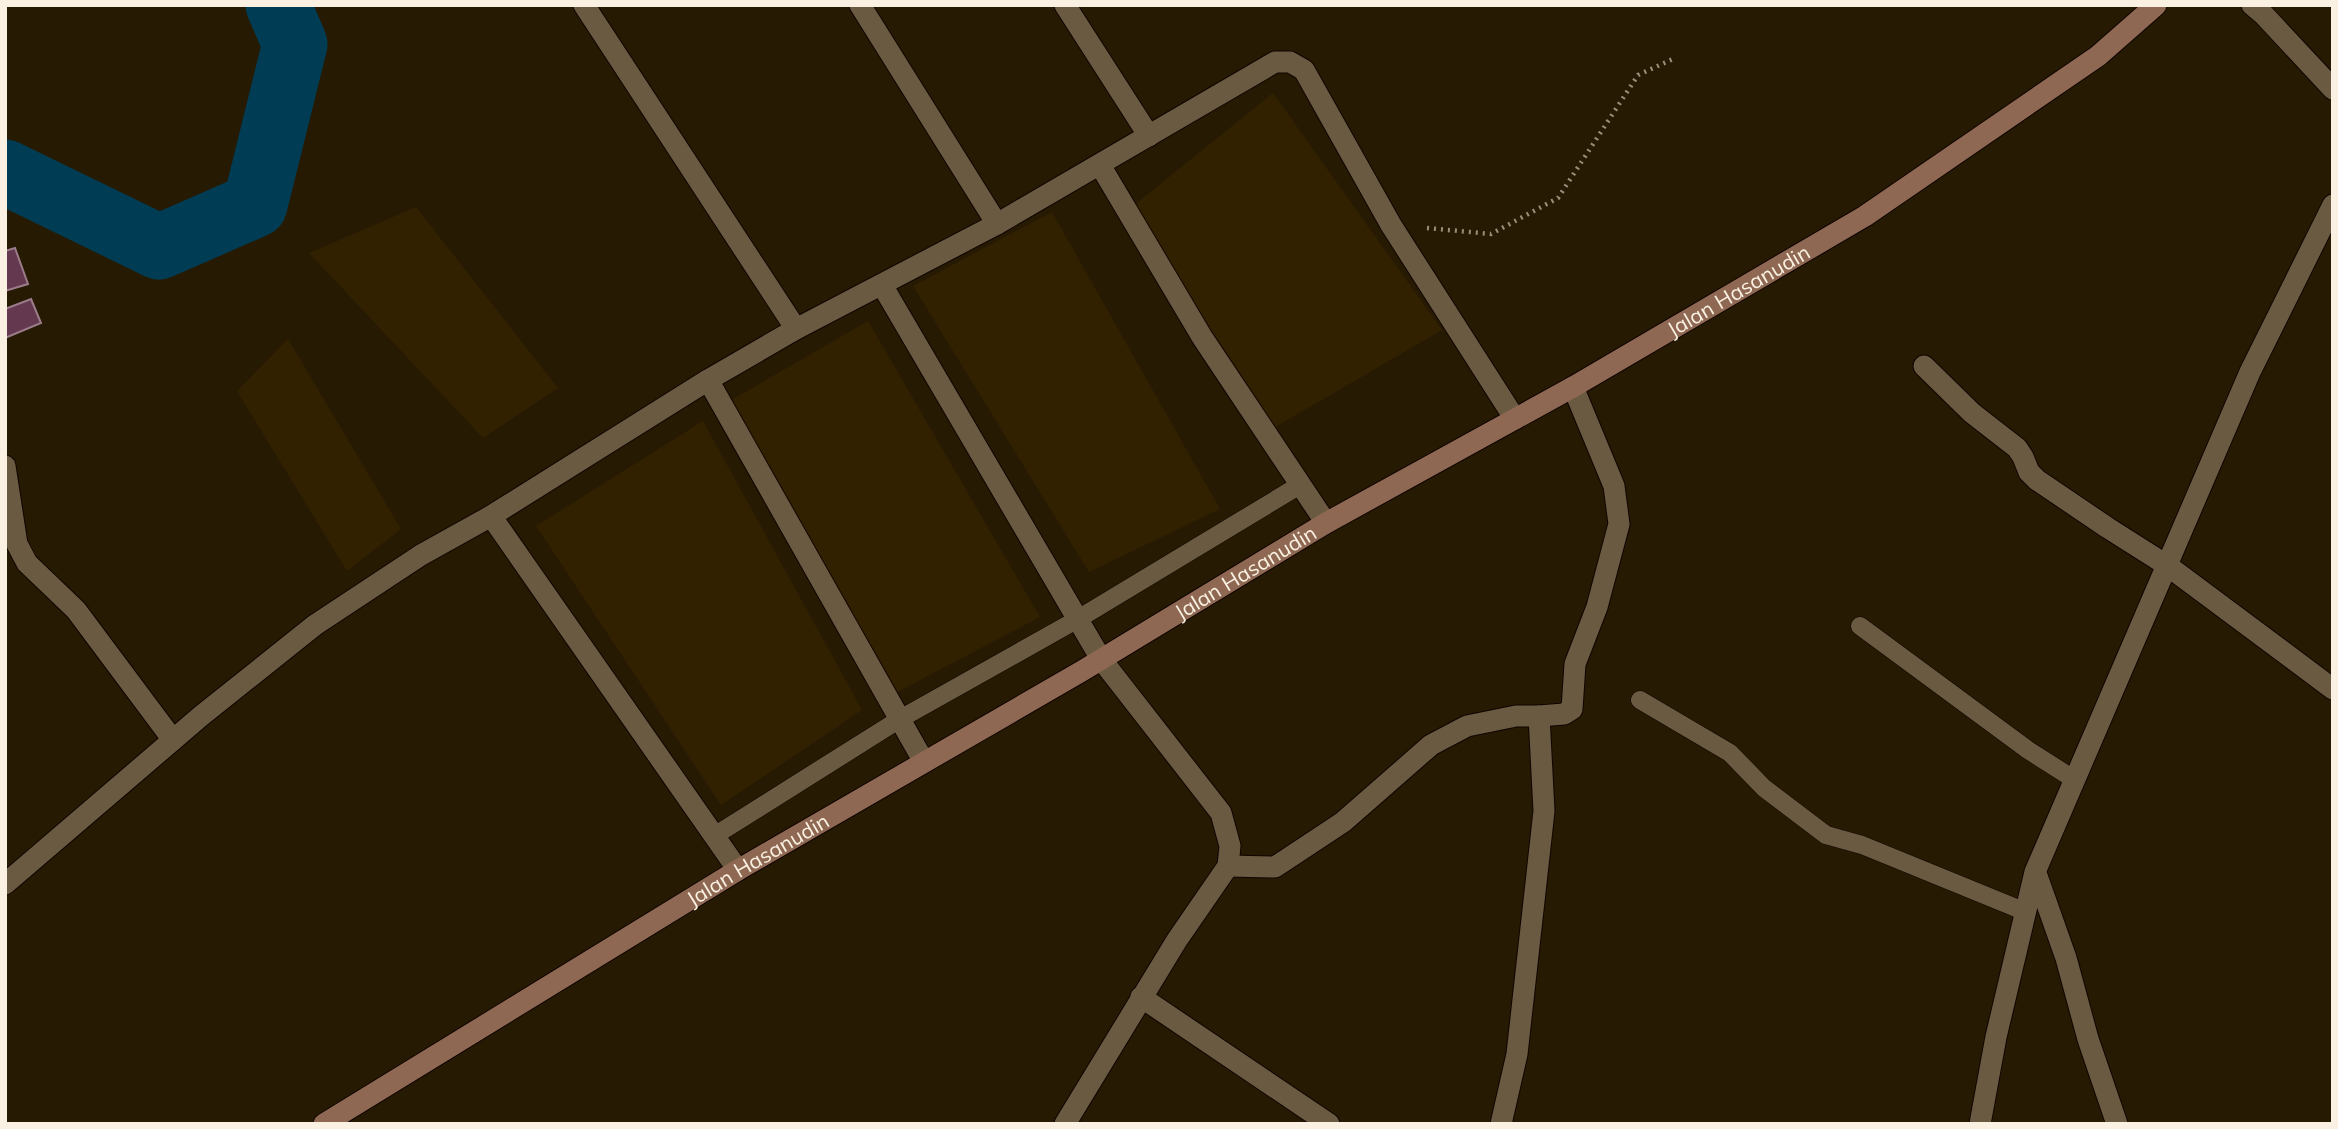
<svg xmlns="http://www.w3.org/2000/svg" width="2338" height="1129" viewBox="0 0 2338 1129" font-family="Mulish,sans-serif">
  <rect width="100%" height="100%" fill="#271a03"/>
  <g fill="#322101">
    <path d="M1273,93L1442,330L1272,429L1132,207Z"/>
    <path d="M416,207L558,388L483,438L309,253Z"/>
    <path d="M1052,212L1220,509L1089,572L913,286Z"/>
    <path d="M868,321L1040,617L890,696L721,406Z"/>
    <path d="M288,339L401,529L347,571L237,391Z"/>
    <path d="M703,421L862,710L721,805L536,526Z"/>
  </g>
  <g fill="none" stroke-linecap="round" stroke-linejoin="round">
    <path stroke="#003d55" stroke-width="65" d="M5,172L159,247L255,205L295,44L278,5"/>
  </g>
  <g fill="#64384f" stroke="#9b7c8a" stroke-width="2">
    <path d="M15,248L28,284L5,291V251Z"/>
    <path d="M31,299L41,323L5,338V309Z"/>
  </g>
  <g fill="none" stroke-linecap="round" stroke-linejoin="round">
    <defs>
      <g id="lane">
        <path d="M1860,626L2028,750L2075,780"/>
        <path d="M1640,700L1730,753L1764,788L1826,835L1862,845L2026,912"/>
        <path d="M714,836L900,719L1078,619L1300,485"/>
      </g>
      <g id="street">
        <path d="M584,5L796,329"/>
        <path d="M860,5L997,224"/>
        <path d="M1065,5L1149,136"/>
        <path d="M2252,5L2264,15L2333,89"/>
        <path d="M1100,165L1202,337L1326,523"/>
        <path d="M882,285L1101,659L1221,813L1230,846L1228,866L1177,940L1065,1124"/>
        <path d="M1924,366L1972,413L2017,448L2023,457L2029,472L2037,480L2108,528L2168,566L2333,689"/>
        <path d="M708,380L924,762"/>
        <path d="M5,466L17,544L27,563L76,610L173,740"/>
        <path d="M491,516L738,870"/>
        <path d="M1228,866L1275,867L1343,822L1431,745L1467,726L1516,716H1539"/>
        <path d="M2036,873L2066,958L2088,1039L2117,1124"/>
        <path d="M5,884L201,716L315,625L421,555L491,516L708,380L796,329L997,224L1275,62H1290L1304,70L1391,225L1515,419"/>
        <path d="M1141,997L1329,1124"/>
        <path d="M1501,1124L1517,1054L1544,811L1539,716L1564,714L1572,709L1575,664L1597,607L1619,524L1614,486L1573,387"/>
        <path d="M1980,1124L1996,1037L2035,872L2250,372L2333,205"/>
      </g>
      <g id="secondary">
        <path id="s1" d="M324,1124L738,870L1082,671L1326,523L1573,387L1865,216L2098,56L2156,5"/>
      </g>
    </defs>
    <use href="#lane" stroke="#100500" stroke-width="19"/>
    <use href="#street" stroke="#100500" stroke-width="23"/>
    <use href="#secondary" stroke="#100500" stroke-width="23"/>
    <path stroke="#998e7b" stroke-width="4.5" stroke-dasharray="2 5" stroke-linecap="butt" d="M1427,228L1491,234L1558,198L1638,75L1673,59"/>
    <use href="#lane" stroke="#695a41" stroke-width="18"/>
    <use href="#street" stroke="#695a41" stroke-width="21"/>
    <use href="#secondary" stroke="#8e6852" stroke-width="21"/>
  </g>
  <g text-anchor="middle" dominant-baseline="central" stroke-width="7" stroke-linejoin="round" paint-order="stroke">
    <g font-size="21" fill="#faf1e2" stroke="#271a03">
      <text stroke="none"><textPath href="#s1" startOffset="1642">Jalan Hasanudin</textPath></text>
      <text stroke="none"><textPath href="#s1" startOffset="1074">Jalan Hasanudin</textPath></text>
      <text stroke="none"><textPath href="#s1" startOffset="508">Jalan Hasanudin</textPath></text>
    </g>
  </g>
  <rect width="2338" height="1129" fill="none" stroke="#faf1e2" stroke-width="14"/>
</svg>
